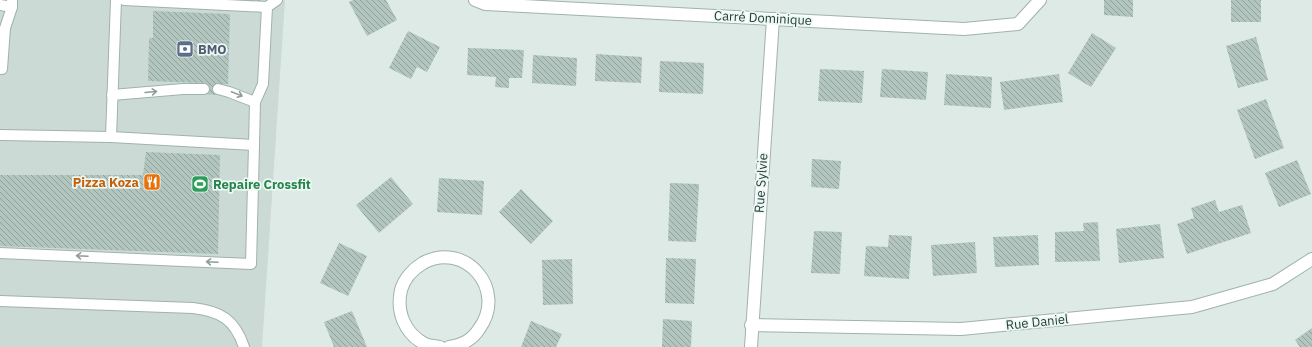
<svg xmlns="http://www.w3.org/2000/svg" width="1312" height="347" viewBox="0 0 1312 347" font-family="'IBM Plex Sans',sans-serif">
  <defs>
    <pattern id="building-back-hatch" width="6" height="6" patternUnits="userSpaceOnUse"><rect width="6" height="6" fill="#b2c5bf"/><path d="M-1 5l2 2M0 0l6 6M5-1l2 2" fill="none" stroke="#90a19c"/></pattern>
  </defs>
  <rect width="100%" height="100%" fill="#ddeae6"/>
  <path fill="#cbdad5" d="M0,0H285L262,347H0Z"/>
  <g fill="url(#building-back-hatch)">
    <path d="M213,0H261V3Z"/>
    <path d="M353,0H386L397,20L367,36L349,2Z"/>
    <path d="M1104,0H1133V17L1104,15Z"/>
    <rect x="1231" y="0" width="30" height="22"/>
    <path d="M153,11L230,14L228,84H218V95L204,94V83L148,81L149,38H153Z"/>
    <path d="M408,31L440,47L427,72L417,67L411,79L389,68Z"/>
    <path d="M1092,33L1116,48L1091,87L1068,73Z"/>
    <path d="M1256,37L1268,80L1238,88L1226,46Z"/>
    <path d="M468,48L524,50L522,78H509V88L495,87L496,77L467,75Z"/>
    <path d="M596,54L642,57L641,83L595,81Z"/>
    <path d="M533,55L577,58L576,86L532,83Z"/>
    <path d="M660,61L704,63L703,94L659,92Z"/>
    <path d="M820,69L864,71L862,103L818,101Z"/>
    <path d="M882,69L928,72L926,100L880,97Z"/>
    <path d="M946,74L992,77L991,108L944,105Z"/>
    <path d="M1059,74L1063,102L1004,110L1000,82Z"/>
    <path d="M1266,99L1284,148L1255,159L1237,110Z"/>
    <path d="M146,152L220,155L218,254L0,246V175H143Z"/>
    <path d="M812,159L841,161L839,189L811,187Z"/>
    <path d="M1297,160L1311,194L1279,207L1265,173Z"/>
    <path d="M391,177L413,204L379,233L356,205Z"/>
    <path d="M439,178L484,181L482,215L437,212Z"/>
    <path d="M670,183L699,184L696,242L668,241Z"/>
    <path d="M521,189L553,221L531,244L499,212Z"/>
    <path d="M1215,200L1219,212L1242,205L1251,233L1187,254L1177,224L1194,218L1191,208Z"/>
    <path d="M1098,222L1100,261L1055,262V232L1084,231L1083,223Z"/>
    <path d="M1160,224L1164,258L1119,263L1116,229Z"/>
    <path d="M814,231L842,232L840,274L811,273Z"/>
    <path d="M889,235L912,236L909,279L864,276L866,246L888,247Z"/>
    <path d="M1038,235L1039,265L995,267L993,237Z"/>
    <path d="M975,242L977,273L933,276L931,245Z"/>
    <path d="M339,243L367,256L348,296L320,283Z"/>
    <path d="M666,258L696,259L694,304L665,303Z"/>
    <path d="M572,259L573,304L543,305L542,260Z"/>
    <path d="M352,311L367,347H334L324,322Z"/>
    <path d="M663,319L692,321L691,347H662Z"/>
    <path d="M531,321L562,334L556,347H521Z"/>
    <path d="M1312,328V347H1300L1295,340Z"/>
  </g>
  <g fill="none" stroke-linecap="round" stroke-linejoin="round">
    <defs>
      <g id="lane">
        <path d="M124,0L267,7L277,0"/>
        <path d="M0,5L12,7V0"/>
        <path d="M0,69H2L5,28L12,7"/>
        <path d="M218,89L229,92L255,102"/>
        <path d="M112,95L183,89H204"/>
        <path d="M0,135L111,137L254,145L251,264L0,253"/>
        <path d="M111,137L116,0"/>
        <path d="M254,145L255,102L263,84L267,7"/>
        <path d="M0,301L193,308C221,311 235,320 244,347"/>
      </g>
      <g id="street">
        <path d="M475,0L485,4L964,29L1018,24L1040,0"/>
        <path d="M751,325L961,329L1192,307L1273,284L1312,259"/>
        <path d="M440,347C435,346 430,346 425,344C405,334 396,312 401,290C404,279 413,269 423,263C465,240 508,290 479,329C472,340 463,345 449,347"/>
        <path d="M751,347L773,19"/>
      </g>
    </defs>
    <use href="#lane" stroke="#a0b2ae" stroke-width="12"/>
    <use href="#street" stroke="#a0b2ae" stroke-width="14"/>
    <use href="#lane" stroke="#fff" stroke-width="10"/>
    <use href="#street" stroke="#fff" stroke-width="12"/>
  </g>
  <defs><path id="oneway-shaft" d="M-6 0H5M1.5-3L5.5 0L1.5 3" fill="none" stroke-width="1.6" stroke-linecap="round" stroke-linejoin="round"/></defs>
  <g stroke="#8e9c9a">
    <use href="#oneway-shaft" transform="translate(151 92) rotate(-5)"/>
    <use href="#oneway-shaft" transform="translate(237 94) rotate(22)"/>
    <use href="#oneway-shaft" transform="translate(82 256) rotate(-177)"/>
    <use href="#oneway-shaft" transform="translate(212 262) rotate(-177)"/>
  </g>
  <defs>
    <symbol id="bank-square" viewBox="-11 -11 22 22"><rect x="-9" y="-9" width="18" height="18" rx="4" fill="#5c6f8a" stroke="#edf7f3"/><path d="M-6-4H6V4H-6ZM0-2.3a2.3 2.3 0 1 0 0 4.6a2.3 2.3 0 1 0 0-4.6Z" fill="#fff"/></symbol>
    <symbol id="restaurant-square" viewBox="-11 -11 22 22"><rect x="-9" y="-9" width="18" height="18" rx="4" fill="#e8710a" stroke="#edf7f3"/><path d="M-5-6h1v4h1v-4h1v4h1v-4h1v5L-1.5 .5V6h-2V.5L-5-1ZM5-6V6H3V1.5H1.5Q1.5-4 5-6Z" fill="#fff"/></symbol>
    <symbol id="stadium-square" viewBox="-11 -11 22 22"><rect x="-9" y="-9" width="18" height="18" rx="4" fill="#2e9e5b" stroke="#edf7f3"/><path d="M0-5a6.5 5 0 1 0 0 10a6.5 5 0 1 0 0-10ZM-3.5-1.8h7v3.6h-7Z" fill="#fff"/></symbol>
  </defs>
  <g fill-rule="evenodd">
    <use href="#bank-square" x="175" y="39" width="20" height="20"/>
    <use href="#restaurant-square" x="142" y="172" width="20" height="20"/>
    <use href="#stadium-square" x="190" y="174" width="20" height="20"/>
  </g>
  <g text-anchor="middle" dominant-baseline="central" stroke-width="3.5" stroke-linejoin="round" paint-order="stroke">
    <g font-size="13" fill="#1e3a36" stroke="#edf7f3">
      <text transform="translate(763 18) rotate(3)">Carré Dominique</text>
      <text transform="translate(761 183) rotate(-86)">Rue Sylvie</text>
      <text transform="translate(1037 322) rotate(-6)">Rue Daniel</text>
    </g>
    <g font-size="13" font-weight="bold" fill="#4e5e75" stroke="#edf7f3" text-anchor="start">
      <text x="198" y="49">BMO</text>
    </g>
    <g font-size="13" font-weight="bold" fill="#c56008" stroke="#edf7f3" text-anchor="end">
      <text x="139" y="182">Pizza Koza</text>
    </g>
    <g font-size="13" font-weight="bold" fill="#27864d" stroke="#edf7f3" text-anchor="start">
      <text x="213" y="184">Repaire Crossfit</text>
    </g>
  </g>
</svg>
